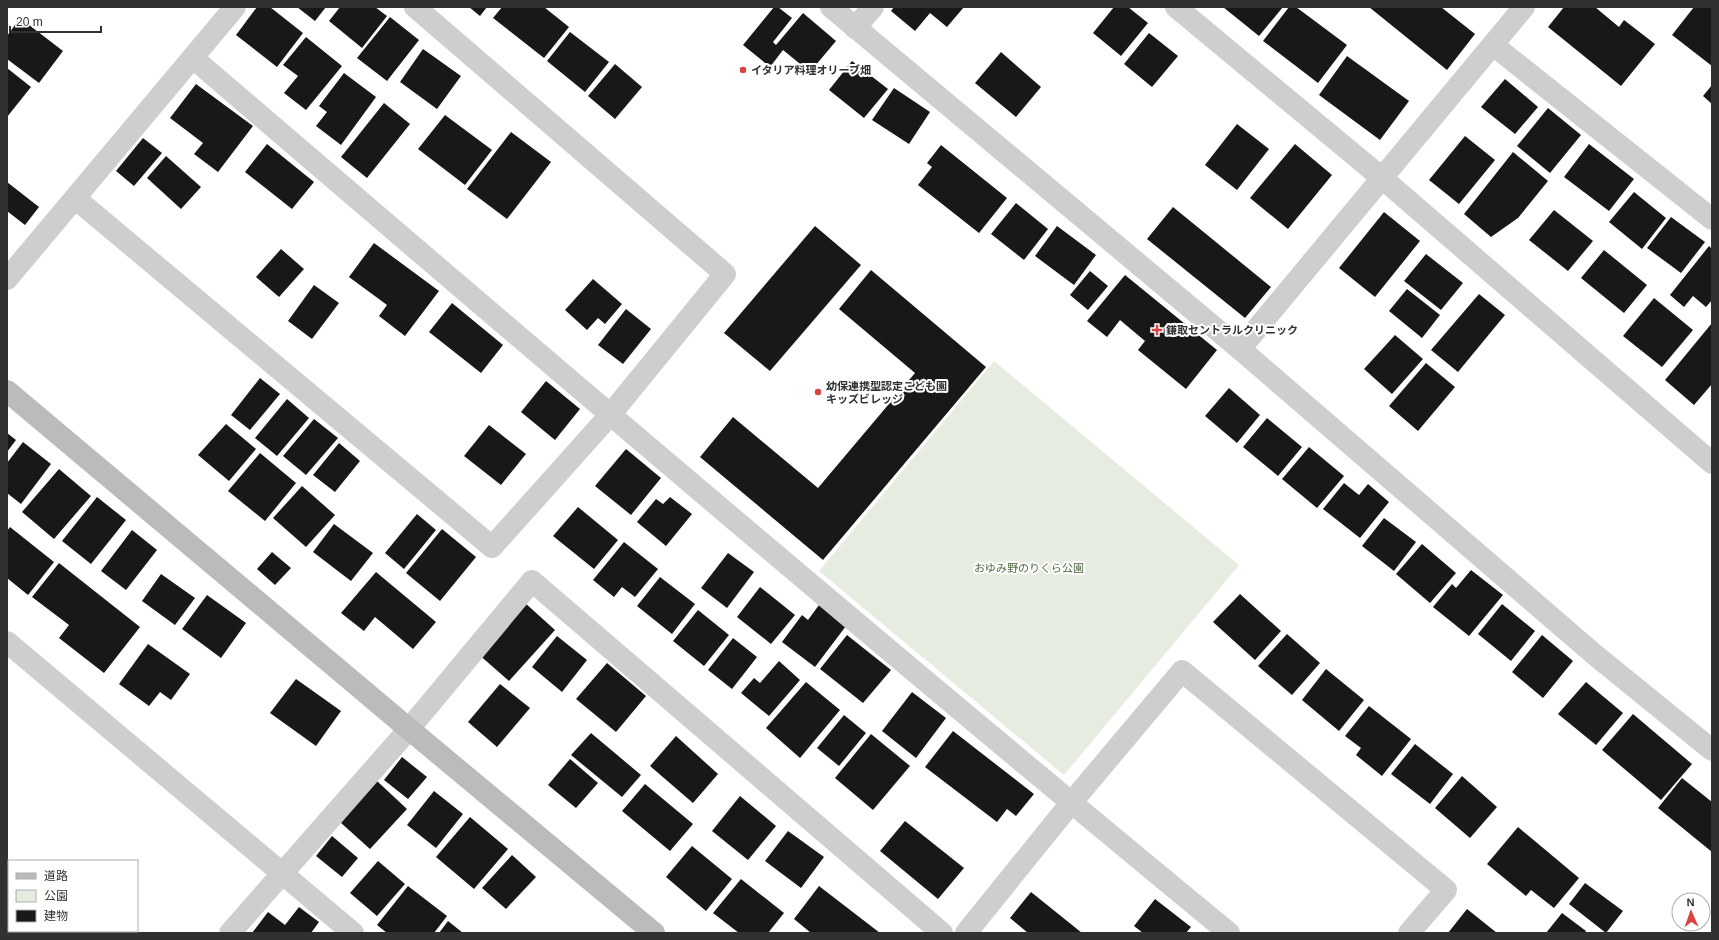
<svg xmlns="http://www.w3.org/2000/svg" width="1719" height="940" viewBox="0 0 1719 940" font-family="Helvetica,'Noto Sans JP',sans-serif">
  <rect width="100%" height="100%" fill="#fff"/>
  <path fill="#e6ede0" d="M994,361L1239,565L1064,775L819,571Z"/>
  <g fill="#181818">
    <path d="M257,7H270L303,33L277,67L236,35Z"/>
    <path d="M297,7H326L315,21Z"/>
    <path d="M340,7H375L387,16L362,48L329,21Z"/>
    <path d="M469,7H487L480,16Z"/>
    <path d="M502,7H544L569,27L544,58L493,18Z"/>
    <path d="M774,7H778L792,18L773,42L776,45L803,13L836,41L810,72L783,50L770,67L743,45Z"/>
    <path d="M894,7H964L947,27L930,13L915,31L891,11Z"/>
    <path d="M1114,7H1128L1148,23L1121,56L1093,33Z"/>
    <path d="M1223,7H1283L1259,36Z"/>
    <path d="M1289,7H1296L1347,45L1318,83L1263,41Z"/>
    <path d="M1369,7H1441L1475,34L1447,70Z"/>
    <path d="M1564,7H1595L1619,27L1624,20L1655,44L1621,86L1548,27Z"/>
    <path d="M1694,7H1712V66L1672,35Z"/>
    <path d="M390,17L419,40L387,81L357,58Z"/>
    <path d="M20,18L63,51L39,83L7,59V36Z"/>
    <path d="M570,32L609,62L585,92L547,61Z"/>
    <path d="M1149,33L1178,56L1152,87L1124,64Z"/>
    <path d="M306,37L342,66L306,110L284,93L298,76L283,65Z"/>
    <path d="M423,49L461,76L437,109L400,82Z"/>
    <path d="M1001,52L1041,87L1016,117L975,83Z"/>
    <path d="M1347,56L1409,101L1380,140L1319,95Z"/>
    <path d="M852,61L888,89L864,118L829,90Z"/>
    <path d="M615,64L642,87L615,119L588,96Z"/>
    <path d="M7,68L31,87L7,117Z"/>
    <path d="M344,73L376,97L341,145L316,126L327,112L319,106Z"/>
    <path d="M1505,79L1538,107L1515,134L1481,107Z"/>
    <path d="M196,84L253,126L218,172L194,154L203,143L170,118Z"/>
    <path d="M1712,85V104L1703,96Z"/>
    <path d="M894,88L930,112L909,144L872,120Z"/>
    <path d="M384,103L410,124L367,178L341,157Z"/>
    <path d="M1548,108L1581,135L1550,173L1517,146Z"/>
    <path d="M445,115L492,150L465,185L418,149Z"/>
    <path d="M1237,124L1269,149L1237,190L1205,165Z"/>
    <path d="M511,132L551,162L507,219L467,189Z"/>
    <path d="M1465,136L1495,160L1459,204L1429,180Z"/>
    <path d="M143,138L162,153L134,186L116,171Z"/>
    <path d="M267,144L314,182L292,209L245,172Z"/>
    <path d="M1295,144L1332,175L1288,229L1250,198Z"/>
    <path d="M1589,144L1634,179L1609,211L1564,177Z"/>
    <path d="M941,145L1007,198L979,233L918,185L932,167L927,163Z"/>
    <path d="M1513,152L1548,181L1518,218L1491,237L1464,214Z"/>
    <path d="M166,156L201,187L181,209L147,178Z"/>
    <path d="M7,182L39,207L25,225L7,211Z"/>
    <path d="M1634,192L1666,218L1642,249L1609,222Z"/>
    <path d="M1016,203L1048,229L1024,260L991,234Z"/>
    <path d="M1173,207L1271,287L1245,318L1147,239Z"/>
    <path d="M1554,210L1593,241L1568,271L1529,240Z"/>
    <path d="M1384,212L1420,241L1375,297L1339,268Z"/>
    <path d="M1671,217L1705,242L1681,273L1647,248Z"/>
    <path d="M815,226L861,265L770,371L724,333Z"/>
    <path d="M1057,226L1096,255L1074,285L1035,256Z"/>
    <path d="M374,243L439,291L405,336L379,316L387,305L349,277Z"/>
    <path d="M1709,246L1712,249V300L1706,307L1693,296L1684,307L1670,295Z"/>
    <path d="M281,249L304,269L279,297L256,277Z"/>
    <path d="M1604,250L1647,285L1624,313L1581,278Z"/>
    <path d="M1426,254L1463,283L1441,310L1404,281Z"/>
    <path d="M871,270L986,367L823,560L700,457L733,417L818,488L915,373L839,309Z"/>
    <path d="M1090,271L1108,286L1088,310L1070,295Z"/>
    <path d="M1125,275L1217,350L1186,389L1138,350L1145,341L1120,320L1107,337L1087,321Z"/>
    <path d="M593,279L622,304L605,324L598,318L587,330L565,310Z"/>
    <path d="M314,285L339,303L312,339L288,321Z"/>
    <path d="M1407,289L1440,315L1422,338L1389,311Z"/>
    <path d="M1479,294L1505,315L1458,372L1431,350Z"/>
    <path d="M1654,298L1693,330L1662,367L1623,336Z"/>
    <path d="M452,303L503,345L481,373L429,332Z"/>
    <path d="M626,309L651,329L623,364L598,345Z"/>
    <path d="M1712,323V384L1694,405L1665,380Z"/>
    <path d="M1395,335L1423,359L1392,394L1364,369Z"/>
    <path d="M1426,363L1455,387L1418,431L1389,406Z"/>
    <path d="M260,378L280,394L250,430L231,415Z"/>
    <path d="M546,381L580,409L555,440L521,412Z"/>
    <path d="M1229,388L1260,415L1237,443L1205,416Z"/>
    <path d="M287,399L309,418L277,456L255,438Z"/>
    <path d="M1267,418L1302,447L1278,476L1243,447Z"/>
    <path d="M314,419L338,438L306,475L283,456Z"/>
    <path d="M226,424L256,449L229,481L198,455Z"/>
    <path d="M489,425L526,454L501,485L464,456Z"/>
    <path d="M7,433L16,440L7,452Z"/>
    <path d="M23,442L51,464L21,504L7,493V463Z"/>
    <path d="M339,443L360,461L335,492L313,475Z"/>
    <path d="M1309,447L1344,476L1317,508L1282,479Z"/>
    <path d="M626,449L661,478L631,515L595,486Z"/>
    <path d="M260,453L296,483L265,521L228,491Z"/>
    <path d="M59,469L91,496L54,539L22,512Z"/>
    <path d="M1344,483L1359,495L1368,484L1389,502L1360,538L1323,509Z"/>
    <path d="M302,486L335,515L306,547L273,518Z"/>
    <path d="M97,497L126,520L91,564L62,541Z"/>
    <path d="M670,497L692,514L666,546L637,522L656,499L663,504Z"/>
    <path d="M578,507L618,540L594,569L553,536Z"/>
    <path d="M417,514L436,530L404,569L385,553Z"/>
    <path d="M1384,518L1416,542L1394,571L1362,546Z"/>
    <path d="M334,524L373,553L351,581L313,552Z"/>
    <path d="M10,527L54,562L28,595L7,578V531Z"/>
    <path d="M442,529L476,557L440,601L406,573Z"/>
    <path d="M132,530L157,550L126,590L101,571Z"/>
    <path d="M624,542L658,569L635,597L622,587L614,597L593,580Z"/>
    <path d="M1422,544L1456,573L1430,603L1396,574Z"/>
    <path d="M272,552L291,568L275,585L257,569Z"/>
    <path d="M728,553L754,572L727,608L701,588Z"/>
    <path d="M59,563L140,627L104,673L59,638L69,625L32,597Z"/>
    <path d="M1471,570L1503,595L1469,636L1433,607L1452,584L1456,588Z"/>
    <path d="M376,572L436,622L413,649L375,617L364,631L341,613Z"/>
    <path d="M161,574L195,598L175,625L142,601Z"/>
    <path d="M660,577L695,604L672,634L637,606Z"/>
    <path d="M760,587L795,615L771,644L737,617Z"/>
    <path d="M1240,594L1281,631L1255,660L1213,622Z"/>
    <path d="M207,595L246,623L221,658L182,629Z"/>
    <path d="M524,602L555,630L509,681L477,653Z"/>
    <path d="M1502,604L1535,631L1511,661L1478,634Z"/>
    <path d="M819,605L846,626L815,667L782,642L802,615L808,620Z"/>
    <path d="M698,610L729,635L704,666L673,641Z"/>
    <path d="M1287,634L1320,663L1292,695L1258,666Z"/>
    <path d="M847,635L891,670L863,703L820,669Z"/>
    <path d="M1542,635L1573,661L1543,698L1512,672Z"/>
    <path d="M557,636L587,660L562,692L532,667Z"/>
    <path d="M733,638L757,657L732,689L708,670Z"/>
    <path d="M148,644L190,674L171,700L160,692L149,706L119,684Z"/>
    <path d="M779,661L800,680L769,716L741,693L754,678L760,683Z"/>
    <path d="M607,663L646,696L616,732L576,699Z"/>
    <path d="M1326,669L1364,700L1339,731L1302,700Z"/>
    <path d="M296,679L341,711L316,746L270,713Z"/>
    <path d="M806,682L840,710L800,758L766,728Z"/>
    <path d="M1586,682L1623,713L1596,745L1558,714Z"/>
    <path d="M500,684L530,708L497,747L468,722Z"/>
    <path d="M912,692L946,718L916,758L882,731Z"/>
    <path d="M1369,706L1411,739L1382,776L1356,755L1361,748L1345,736Z"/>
    <path d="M1633,714L1692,764L1661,800L1602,750Z"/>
    <path d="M844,715L866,733L839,766L817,748Z"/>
    <path d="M953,731L1034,794L1016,816L1007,809L997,822L925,767Z"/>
    <path d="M591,733L641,775L622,797L571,755Z"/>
    <path d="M871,734L910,766L873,810L835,778Z"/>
    <path d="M676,736L718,774L693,803L650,766Z"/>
    <path d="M1415,744L1453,774L1430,804L1391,774Z"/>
    <path d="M402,757L427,777L408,799L384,780Z"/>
    <path d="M570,759L598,783L576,808L548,785Z"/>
    <path d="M1462,776L1497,807L1470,838L1435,808Z"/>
    <path d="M1682,778L1712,802V852L1658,808Z"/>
    <path d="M377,781L407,809L370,849L340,822Z"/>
    <path d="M645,784L693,824L670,851L622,811Z"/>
    <path d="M434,791L463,814L436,848L407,825Z"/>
    <path d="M740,796L776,826L748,860L712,831Z"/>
    <path d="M470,817L508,849L474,889L436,857Z"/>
    <path d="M905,821L964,868L938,899L880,851Z"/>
    <path d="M1518,827L1579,878L1554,908L1531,890L1526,896L1487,864Z"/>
    <path d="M788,831L824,857L801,888L765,861Z"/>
    <path d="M332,836L358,858L342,877L316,856Z"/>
    <path d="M692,846L732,879L706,911L666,877Z"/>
    <path d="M512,855L536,877L506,909L482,888Z"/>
    <path d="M378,861L405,884L377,916L350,893Z"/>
    <path d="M741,879L784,913L768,933H739L713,913Z"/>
    <path d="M1585,883L1623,911L1606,933L1569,904Z"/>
    <path d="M408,886L447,916L434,933H387L377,925Z"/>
    <path d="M819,886L880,933H811L794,919Z"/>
    <path d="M1031,892L1082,933H1028L1010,918Z"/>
    <path d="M1155,899L1191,927L1186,933H1143L1134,926Z"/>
    <path d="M299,907L319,922L311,933H252L268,912L285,925Z"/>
    <path d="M1467,909L1497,933H1448Z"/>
    <path d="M1562,913L1586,931L1585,933H1546Z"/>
    <path d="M448,921L463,933H439Z"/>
  </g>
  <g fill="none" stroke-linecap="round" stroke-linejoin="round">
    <g stroke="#cecece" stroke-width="22">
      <path d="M831,7L1240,349L1595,655L1712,750"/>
      <path d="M1176,7L1382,178L1712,463"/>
      <path d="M855,28L873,7"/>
      <path d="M1493,45L1712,219"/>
      <path d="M193,58C536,352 880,646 1229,933"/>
      <path d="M76,199L492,547L610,415L725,274L415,7"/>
      <path d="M7,279L235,7"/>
      <path d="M1240,349L1524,7"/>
      <path d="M7,642L353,933"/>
      <path d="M7,913L9,914"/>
      <path d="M34,931L37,933"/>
      <path d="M230,933L409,729L532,581L942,933"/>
      <path d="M966,933L1071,803L1182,671L1446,890L1409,933"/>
    </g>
    <path stroke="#bbb" stroke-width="22" d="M7,391L409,729L654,933"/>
  </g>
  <g fill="#da4341" stroke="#fff" stroke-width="1.5">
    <circle cx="743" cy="70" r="4"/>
    <path d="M1155 324h4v4h4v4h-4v4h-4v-4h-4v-4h4z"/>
    <circle cx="818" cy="392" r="4"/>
  </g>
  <g text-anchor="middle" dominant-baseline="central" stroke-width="4" stroke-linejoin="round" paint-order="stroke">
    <g font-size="11" font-weight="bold" fill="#313131" stroke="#fff" text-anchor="start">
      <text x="751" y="70">イタリア料理オリーブ畑</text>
      <text x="1166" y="330">鎌取セントラルクリニック</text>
      <text x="826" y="386">幼保連携型認定こども園<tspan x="826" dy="13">キッズビレッジ</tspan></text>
    </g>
    <g font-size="11" fill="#506a41" stroke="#fff">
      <text x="1029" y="568">おゆみ野のりくら公園</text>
    </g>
  </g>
  <rect width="1719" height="940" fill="none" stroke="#313131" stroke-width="16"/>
  <rect x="8" y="860" width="130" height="72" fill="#ffffff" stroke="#adadad"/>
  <rect x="16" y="873" width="20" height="6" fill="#bbbbbb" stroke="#adadad"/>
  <text x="44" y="880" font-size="12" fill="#313131">道路</text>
  <rect x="16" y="890" width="20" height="12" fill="#e6ede0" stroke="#adadad"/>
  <text x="44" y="900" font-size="12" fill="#313131">公園</text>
  <rect x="16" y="910" width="20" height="12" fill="#181818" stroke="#adadad"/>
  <text x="44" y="920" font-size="12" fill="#313131">建物</text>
  <g transform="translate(1691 912) rotate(358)"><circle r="19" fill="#ffffff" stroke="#adadad"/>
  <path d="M0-3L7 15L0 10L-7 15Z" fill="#da4341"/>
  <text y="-6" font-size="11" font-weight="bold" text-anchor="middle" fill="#313131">N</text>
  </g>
  <path d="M10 26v6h91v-6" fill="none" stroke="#313131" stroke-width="2"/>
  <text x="16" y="26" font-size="12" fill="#313131" stroke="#ffffff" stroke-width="3" paint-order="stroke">20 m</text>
</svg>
